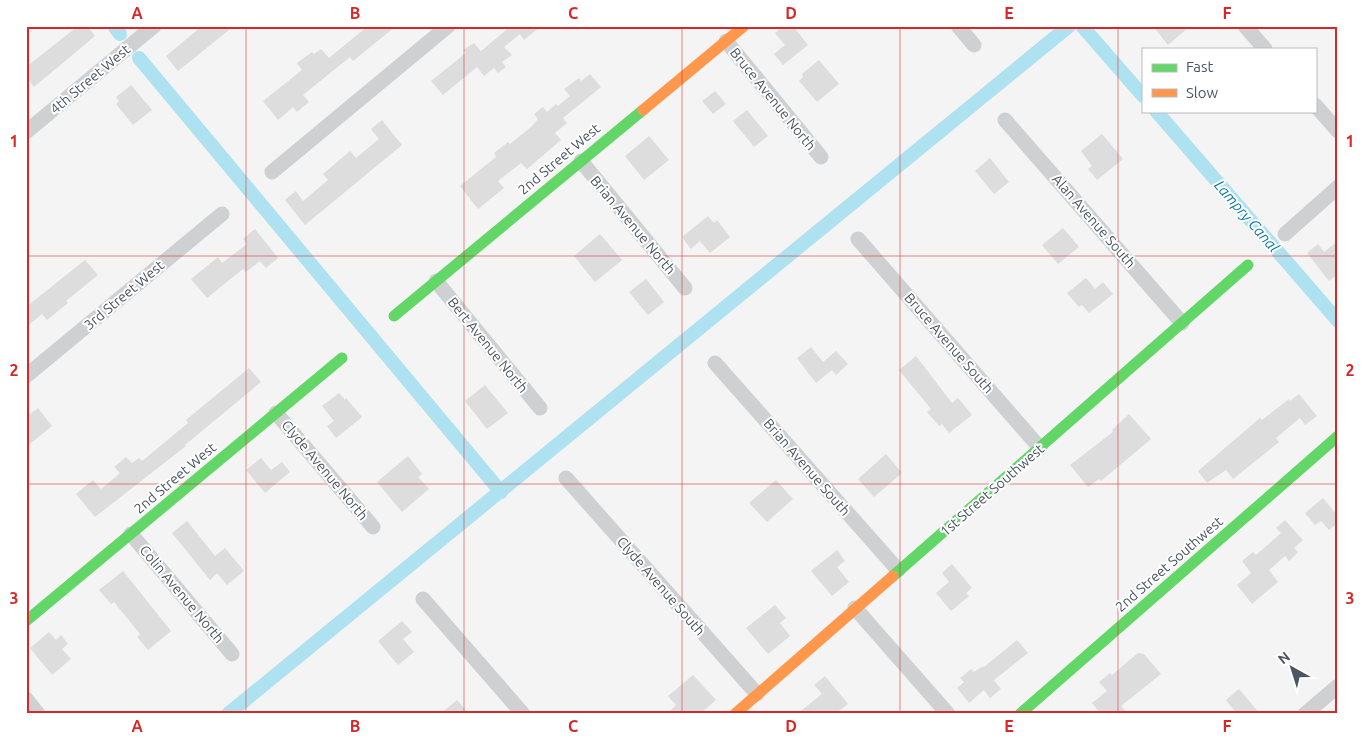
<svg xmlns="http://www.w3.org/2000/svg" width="1364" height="740" viewBox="0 0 1364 740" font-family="Ubuntu,sans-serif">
  <rect width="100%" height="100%" fill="#f4f4f4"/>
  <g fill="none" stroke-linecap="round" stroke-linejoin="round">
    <g stroke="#aee2f0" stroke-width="14">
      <path d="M114,26L120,34"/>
      <path d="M1082,26L1143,96"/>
      <path d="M139,58L501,492"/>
      <path d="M1156,111L1338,321"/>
      <path d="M228,714L1069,26"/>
    </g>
  </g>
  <g fill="#ddddde">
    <path d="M78,26H87L95,36L34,87L26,77V67Z"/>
    <path d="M202,26H234L178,71L166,56Z"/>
    <path d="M368,26H396L353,61L350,57L303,95L309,102L297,112L293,107L278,120L263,101L302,70L297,63L312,52L314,54L321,49L329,58Z"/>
    <path d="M511,26H541L524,40L520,34L504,47L512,55L502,62L506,67L498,73L494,68L484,76L477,67L443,95L431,81L466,53L463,50L474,43L481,51Z"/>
    <path d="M783,26H793L808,45L783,65L774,54L785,45L775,33Z"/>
    <path d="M1153,26H1190L1168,45Z"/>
    <path d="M819,60L839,84L817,102L799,81L803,77L802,74Z"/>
    <path d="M590,74L601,87L563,118L567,123L555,133L561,140L527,169L521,163L498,181L504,188L478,209L460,186L496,157L494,153L508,142L510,144L531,127L538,119L534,114L543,107L547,112L556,104L558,106L570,96L564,89L579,78L581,81Z"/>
    <path d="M131,85L152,110L133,125L116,104L119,101L116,97Z"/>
    <path d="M715,91L726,104L713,114L702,101Z"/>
    <path d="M747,110L768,136L754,147L733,121Z"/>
    <path d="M382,120L402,145L305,225L285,200L296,191L303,201L328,180L323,174L350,151L356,158L379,139L371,129Z"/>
    <path d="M1102,134L1123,159L1097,180L1088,169L1092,166L1081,151Z"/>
    <path d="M649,136L669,160L644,180L625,156Z"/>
    <path d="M990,158L1009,182L994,194L975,171Z"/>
    <path d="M708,216L714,223L717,220L730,237L710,253L700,241L691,249L682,237Z"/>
    <path d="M1063,228L1079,247L1058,264L1042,245Z"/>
    <path d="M255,229L278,258L266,268L260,261L246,272L243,269L207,298L191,279L218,257L222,263L247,244L243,239Z"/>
    <path d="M600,234L622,260L595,282L574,256Z"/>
    <path d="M1338,241V274L1329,281L1307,253L1318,244L1324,252Z"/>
    <path d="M85,260L98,275L66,301L68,303L47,320L42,314L26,327V307Z"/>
    <path d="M1086,278L1095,289L1103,282L1113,294L1089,313L1082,305L1079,307L1067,293Z"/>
    <path d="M646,279L664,302L648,315L629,292Z"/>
    <path d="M811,347L823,362L836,351L848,364L836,375L832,370L816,383L797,358Z"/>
    <path d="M916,356L952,403L958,398L972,415L949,433L942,424L939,426L927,412L931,409L899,370Z"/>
    <path d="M249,368L261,382L185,445L186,446L95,517L76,494L93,480L101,489L120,473L114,467L126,457L132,463L139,458L142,461L188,423L186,420Z"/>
    <path d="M485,385L508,413L487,429L465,401Z"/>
    <path d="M339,393L345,400L346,398L362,417L336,438L327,426L334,421L322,406Z"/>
    <path d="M1299,394L1317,416L1305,425L1300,418L1276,438L1279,442L1233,479L1226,470L1207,483L1198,471L1260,418L1262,420L1289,399L1290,401Z"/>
    <path d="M38,408L52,426L26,447V417Z"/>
    <path d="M1129,414L1151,439L1101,481L1099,479L1088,487L1070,465L1113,432L1112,430Z"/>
    <path d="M886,454L902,473L874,497L858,479Z"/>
    <path d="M408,456L422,474L418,477L429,489L402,512L377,482Z"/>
    <path d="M261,458L271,470L282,462L290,472L265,493L246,470Z"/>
    <path d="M776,480L793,499L767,522L749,503Z"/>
    <path d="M1323,498L1338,516V523L1329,530L1321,521L1315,525L1305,513Z"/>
    <path d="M1285,520L1303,540L1294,548L1298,552L1289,561L1285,556L1269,570L1278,582L1252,604L1237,585L1251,573L1242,561L1253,552L1256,555L1281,533L1276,528Z"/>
    <path d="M187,521L215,556L225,548L244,571L227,585L217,573L210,580L172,533Z"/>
    <path d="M837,550L845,561L837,567L849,582L832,596L811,571Z"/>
    <path d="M952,564L972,588L966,593L969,596L951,611L936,593L949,582L942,573Z"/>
    <path d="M123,571L171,631L148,650L137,637L140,634L114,602L111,604L99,590Z"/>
    <path d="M775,605L786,618L780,623L790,636L768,654L746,628Z"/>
    <path d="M402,621L412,632L403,639L414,652L398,665L378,641Z"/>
    <path d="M49,632L56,640L61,635L68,644L62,649L71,659L52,675L30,648Z"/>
    <path d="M1017,640L1028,653L994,680L1001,689L990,698L984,690L969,703L957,688L964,682L960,678L971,669L974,672L983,666L984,667Z"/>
    <path d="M1138,653L1144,654L1161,674L1121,706L1128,714H1101L1092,703L1107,691L1099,682L1110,673L1112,675Z"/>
    <path d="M693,675L716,700L700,714H667L676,705L668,696Z"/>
    <path d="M825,676L848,704L835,714H797L822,694L814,685Z"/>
    <path d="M1239,689L1260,714H1237L1226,700Z"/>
    <path d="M457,700L469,714H440Z"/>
  </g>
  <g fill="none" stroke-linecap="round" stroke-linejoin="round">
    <g stroke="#ced0d2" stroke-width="15">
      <path d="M958,26L974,45"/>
      <path d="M1245,26L1265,49"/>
      <path d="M726,41L821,157"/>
      <path d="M1315,105L1338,131"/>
      <path d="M1005,120L1182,323"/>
      <path d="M26,132L154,26"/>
      <path d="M581,161L685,288"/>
      <path d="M272,172L448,26"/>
      <path d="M1285,234L1338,187"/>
      <path d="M858,239L1040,448"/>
      <path d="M436,281L540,408"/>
      <path d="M715,363L898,570"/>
      <path d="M26,376L222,214"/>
      <path d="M276,413L373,527"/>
      <path d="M566,478L757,694"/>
      <path d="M131,534L232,654"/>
      <path d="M423,599L523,714"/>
      <path d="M855,608L948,714"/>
      <path d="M26,699L38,714"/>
      <path d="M1305,714L1338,686"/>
    </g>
    <g stroke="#63d668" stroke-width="11">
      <path d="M394,316L643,110"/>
      <path d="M893,576L1248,265"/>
      <path d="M26,621L342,358"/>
      <path d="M1020,714L1338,436"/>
    </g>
    <g stroke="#ff974d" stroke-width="11">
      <path d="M643,110L744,26"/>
      <path d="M735,714L893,576"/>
    </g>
  </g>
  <path fill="none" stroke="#d62828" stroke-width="1" stroke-opacity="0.55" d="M246,26V714M464,26V714M682,26V714M900,26V714M1118,26V714M26,256H1338M26,484H1338"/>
  <g text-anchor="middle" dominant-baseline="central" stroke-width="4" stroke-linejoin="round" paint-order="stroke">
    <g font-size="14" fill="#4a5661" stroke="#fff">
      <text transform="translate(90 79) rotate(-40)">4th Street West</text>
      <text transform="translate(773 99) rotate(51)">Bruce Avenue North</text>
      <text transform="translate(559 159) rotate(-40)">2nd Street West</text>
      <text transform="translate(1094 221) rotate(49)">Alan Avenue South</text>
      <text transform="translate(633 225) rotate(50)">Brian Avenue North</text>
      <text transform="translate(124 295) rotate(-40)">3rd Street West</text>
      <text transform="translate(949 343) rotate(49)">Bruce Avenue South</text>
      <text transform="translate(488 345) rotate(51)">Bert Avenue North</text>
      <text transform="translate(807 467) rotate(49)">Brian Avenue South</text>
      <text transform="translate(325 470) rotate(50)">Clyde Avenue North</text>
      <text transform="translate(175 478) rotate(-40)">2nd Street West</text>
      <text transform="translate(992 490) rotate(-41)">1st Street Southwest</text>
      <text transform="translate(1169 564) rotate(-41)">2nd Street Southwest</text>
      <text transform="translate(661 586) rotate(49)">Clyde Avenue South</text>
      <text transform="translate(182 594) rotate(50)">Colin Avenue North</text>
    </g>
    <g font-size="15" font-style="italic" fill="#0c7c9b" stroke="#fff">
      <text transform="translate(1247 216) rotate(49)">Lampry Canal</text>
    </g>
  </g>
  <rect width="1364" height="740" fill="none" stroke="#ffffff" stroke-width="55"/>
  <rect x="1142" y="48" width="175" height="65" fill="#ffffff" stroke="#b7bbc0"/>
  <rect x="1152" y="64" width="25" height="8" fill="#63d668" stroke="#b7bbc0"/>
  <text x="1186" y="72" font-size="15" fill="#4a5661">Fast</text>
  <rect x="1152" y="89" width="25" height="8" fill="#ff974d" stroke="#b7bbc0"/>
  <text x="1186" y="98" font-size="15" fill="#4a5661">Slow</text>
  <g transform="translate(1292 668) rotate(321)" stroke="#ffffff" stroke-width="4" paint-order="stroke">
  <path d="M0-4L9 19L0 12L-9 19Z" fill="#4a5661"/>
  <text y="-8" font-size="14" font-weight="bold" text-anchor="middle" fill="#4a5661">N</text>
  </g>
  <rect x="28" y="28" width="1308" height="684" fill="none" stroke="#d62828" stroke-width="2"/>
  <g font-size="16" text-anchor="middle" font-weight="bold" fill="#d62828">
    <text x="137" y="19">A</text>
    <text x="355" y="19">B</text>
    <text x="573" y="19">C</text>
    <text x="791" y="19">D</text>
    <text x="1009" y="19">E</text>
    <text x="1227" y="19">F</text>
    <text x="14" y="147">1</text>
    <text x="1350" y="147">1</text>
    <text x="14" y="376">2</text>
    <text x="1350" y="376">2</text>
    <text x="14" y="604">3</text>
    <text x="1350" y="604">3</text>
    <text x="137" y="732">A</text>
    <text x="355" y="732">B</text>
    <text x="573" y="732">C</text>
    <text x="791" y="732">D</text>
    <text x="1009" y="732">E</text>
    <text x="1227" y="732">F</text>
  </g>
</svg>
